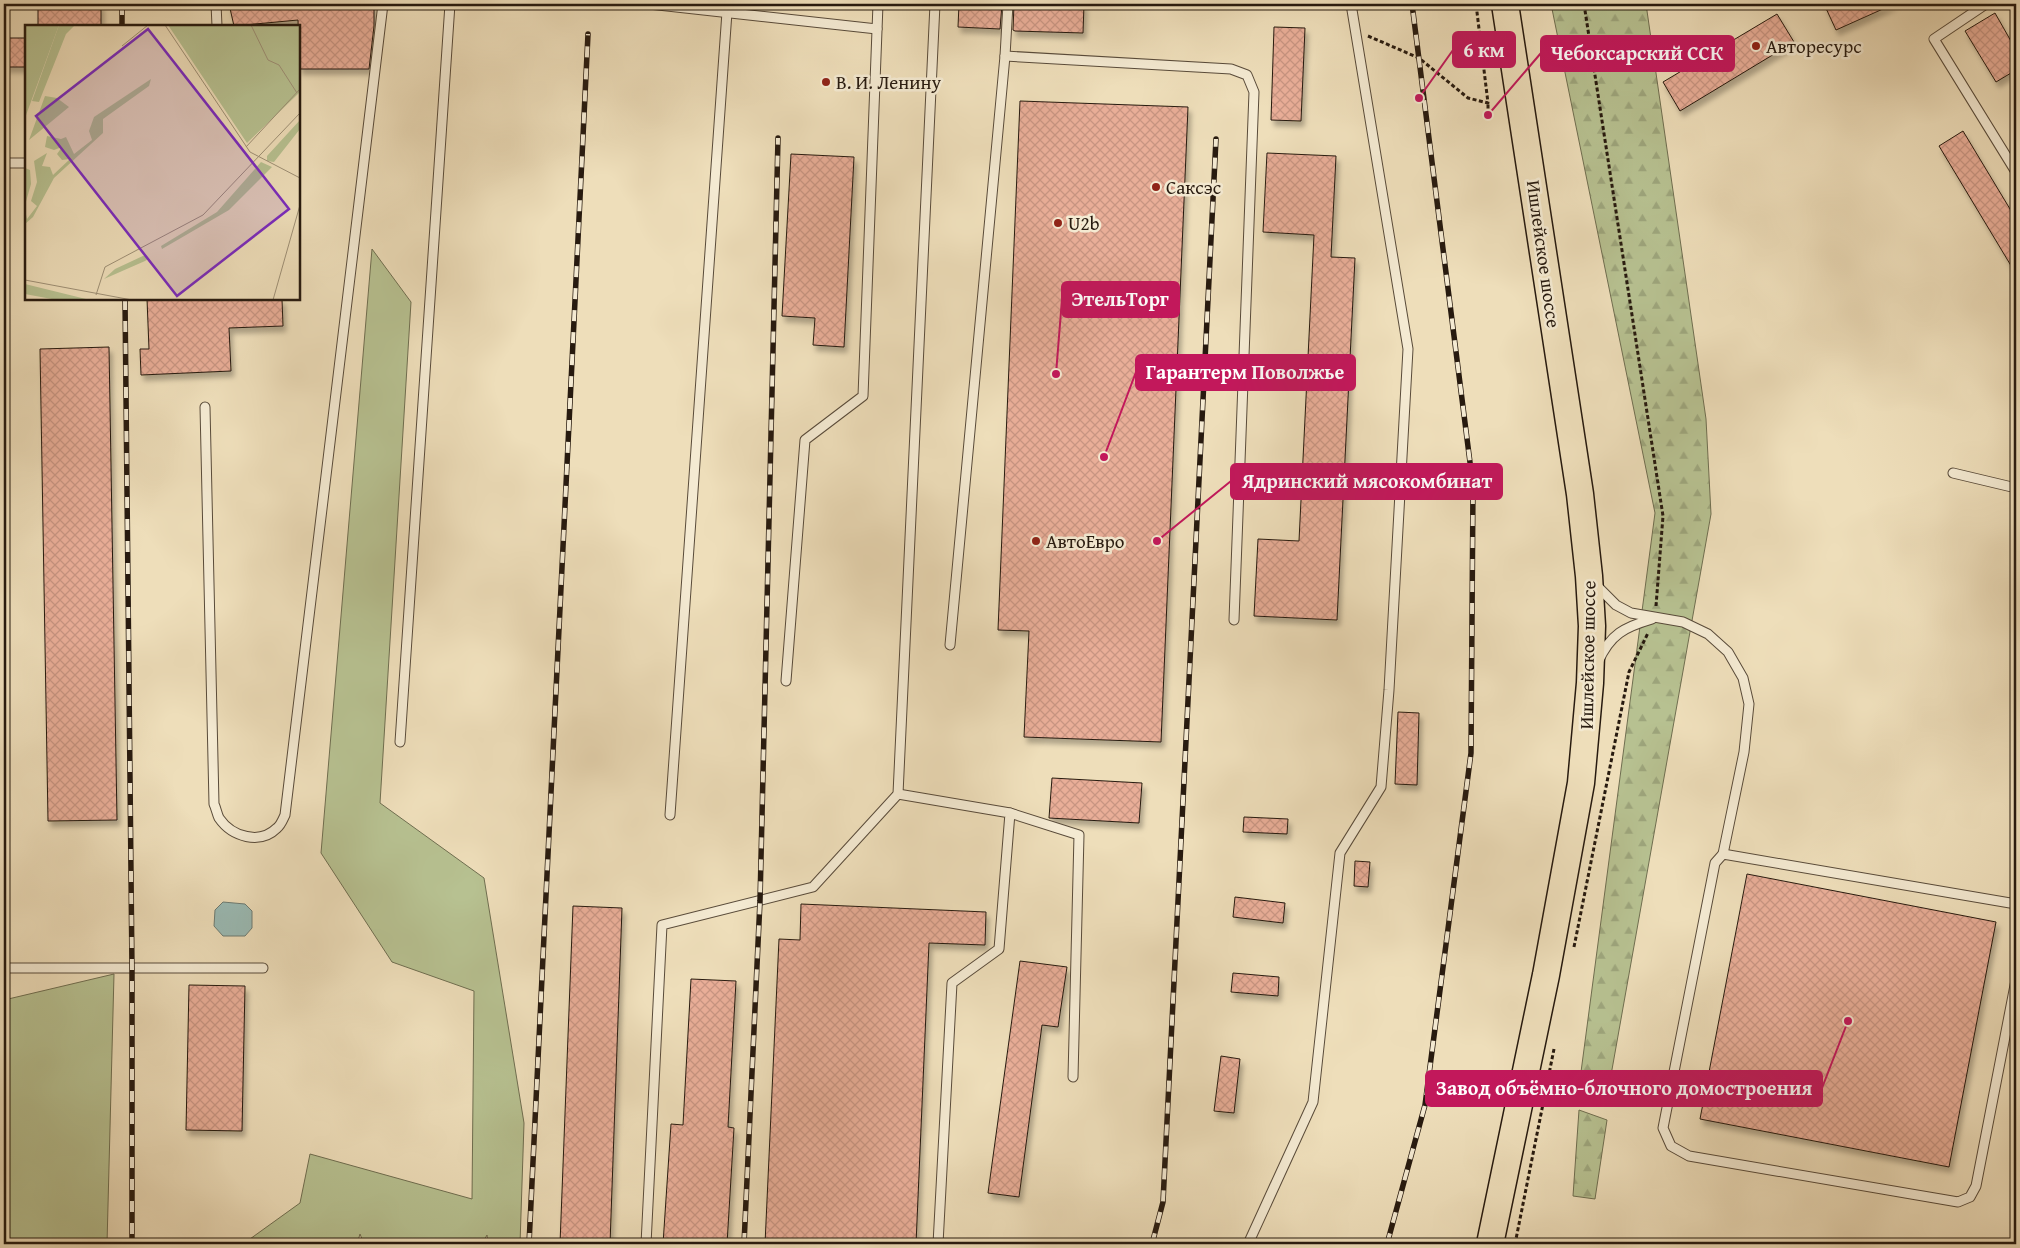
<svg xmlns="http://www.w3.org/2000/svg" width="2020" height="1248" viewBox="0 0 2020 1248" font-family="'Gentium Book Plus',serif">
  <defs>
    <pattern id="forest-firs" width="22" height="20" patternUnits="userSpaceOnUse" patternTransform="scale(1.25)"><rect width="22" height="20" fill="#b7c191"/><path d="M5 1l3.5 6h-7zM16 11l3.5 6h-7z" fill="#9da57c"/></pattern>
    <pattern id="building-cross-hatch" width="8" height="8" patternUnits="userSpaceOnUse" patternTransform="scale(1.25)"><rect width="8" height="8" fill="#e9ae98"/><path d="M0 0l8 8M0 8l8-8" fill="none" stroke="#c89582"/></pattern>
    <filter id="shadow"><feDropShadow dx="3" dy="5.5" stdDeviation="2.5" flood-color="#0004"/></filter>
  </defs>
  <rect width="100%" height="100%" fill="#eedeba"/>
  <filter id="stains"><feTurbulence type="fractalNoise" baseFrequency=".004" numOctaves="4"/><feColorMatrix values="0 0 0 0 .2 0 0 0 0 .09 0 0 0 0 .02 0 0 0 .5 -.17"/></filter>
  <radialGradient id="worn" r=".72"><stop offset=".6" stop-color="#630" stop-opacity="0"/><stop offset="1" stop-color="#630" stop-opacity=".3"/></radialGradient>
  <g fill="#b7c191" stroke="#6f6e50">
    <path d="M372,249L411,302L380,803L484,878L524,1123L520,1244H488L487,1235L482,1244H364L360,1234L357,1244H243L300,1203L310,1154L472,1199L474,991L392,962L321,853Z"/>
    <path d="M114,974L107,1244H5L4,1000Z"/>
  </g>
  <g fill="url(#forest-firs)" stroke="#6f6e50">
    <path d="M1551,4H1646L1706,419L1711,514L1608,1092L1579,1087L1655,513Z"/>
    <path d="M1579,1110L1607,1120L1595,1199L1573,1196Z"/>
  </g>
  <path fill="#9abbb5" stroke="#6c7b73" d="M223,902L245,904L252,911V928L245,936H223L214,926L215,910Z"/>
  <g fill="url(#building-cross-hatch)" stroke="#271a0f" filter="url(#shadow)">
    <rect x="38" y="4" width="63" height="22"/>
    <path d="M229,4H374V26L369,69H299L298,20L234,26Z"/>
    <path d="M959,4H1002L1000,29L958,27Z"/>
    <path d="M1014,4H1084L1083,33L1015,31L1013,30Z"/>
    <path d="M1824,4H1894L1836,30Z"/>
    <path d="M1995,13L2016,50V70L1996,82L1965,31Z"/>
    <path d="M1777,14L1794,42L1680,111L1663,82Z"/>
    <path d="M1274,27L1305,28L1301,121L1271,120Z"/>
    <rect x="4" y="38" width="22" height="29"/>
    <path d="M1020,101L1188,107L1161,742L1024,737L1029,631L998,630Z"/>
    <path d="M1963,131L2016,219V274L1939,146Z"/>
    <path d="M1267,153L1336,156L1331,257L1355,258L1337,620L1254,616L1258,539L1299,541L1314,235L1263,232Z"/>
    <path d="M791,154L854,157L844,347L813,345L815,318L782,316Z"/>
    <path d="M147,299H282L283,326L229,328L231,371L141,375L140,349H149Z"/>
    <path d="M109,347L117,820L48,821L40,349Z"/>
    <path d="M1398,712L1419,713L1417,785L1395,784Z"/>
    <path d="M1052,778L1142,783L1139,823L1049,818Z"/>
    <path d="M1244,817L1288,819L1287,834L1243,832Z"/>
    <path d="M1355,861L1370,862L1368,887L1354,886Z"/>
    <path d="M1747,874L1996,922L1949,1167L1700,1119Z"/>
    <path d="M1235,897L1285,903L1283,923L1233,917Z"/>
    <path d="M801,904L986,912L985,945L929,943L916,1244H765L779,939L800,940Z"/>
    <path d="M573,906L622,908L610,1244H560Z"/>
    <path d="M1020,961L1067,967L1058,1027L1042,1025L1019,1197L988,1193Z"/>
    <path d="M1233,973L1279,977L1278,996L1231,992Z"/>
    <path d="M691,979L736,981L728,1127L734,1128L727,1244H663L671,1124L683,1125Z"/>
    <path d="M189,985L245,986L242,1131L186,1130Z"/>
    <path d="M1221,1056L1240,1059L1234,1113L1214,1111Z"/>
  </g>
  <g fill="none" stroke-linecap="round" stroke-linejoin="round">
    <defs>
      <g id="lane">
        <path d="M216,4L217,26"/>
        <path d="M649,4L877,29"/>
        <path d="M1986,4L1934,39L2016,172"/>
        <path d="M1005,56L1231,69L1247,75L1254,92L1234,620"/>
        <path d="M4,163H26"/>
        <path d="M205,407L214,804C216,808 217,814 219,818C232,837 260,845 277,828C281,825 283,819 285,815L383,4"/>
        <path d="M1953,473L2016,488"/>
        <path d="M1596,585L1616,605L1631,613L1683,622L1708,634L1728,652L1743,678L1749,704L1744,752L1723,854"/>
        <path d="M950,645L1005,56L1008,4"/>
        <path d="M1598,662C1610,634 1625,627 1652,619"/>
        <path d="M786,681L805,440L863,396L878,4"/>
        <path d="M400,742L450,4"/>
        <path d="M898,794L1010,813L999,949L952,983L938,1244"/>
        <path d="M1010,813L1079,835L1073,1077"/>
        <path d="M670,815L727,12"/>
        <path d="M2016,904L1723,854L1715,863L1663,1128L1671,1146L1689,1156L1958,1202L1970,1197L1976,1186L2016,980"/>
        <path d="M4,968H263"/>
        <path d="M646,1244L662,925L813,887L898,794L935,4"/>
        <path d="M1248,1244L1313,1102L1340,853L1381,787L1389,690L1408,349L1351,4"/>
      </g>
      <path id="primary" d="M1490,1244L1546,975L1581,783L1590,683L1592,626L1589,576L1580,494L1505,4"/>
    </defs>
    <use href="#lane" stroke="#594b3a" stroke-width="11"/>
    <use href="#primary" stroke="#271a0f" stroke-width="29"/>
    <g stroke="#271a0f" stroke-width="3" stroke-dasharray="4 2.5" stroke-linecap="butt">
      <path d="M1584,4L1663,516L1656,606"/>
      <path d="M1368,36L1419,58L1468,98L1488,103L1476,4"/>
      <path d="M1488,115V103"/>
      <path d="M1574,947L1629,672L1648,633"/>
      <path d="M1515,1244L1554,1049"/>
    </g>
    <use href="#lane" stroke="#f4ead2" stroke-width="9"/>
    <use href="#primary" stroke="#eedeba" stroke-width="26"/>
    <defs>
      <g id="rail">
        <path d="M122,4V26"/>
        <path d="M125,299L132,969V1244"/>
        <path d="M529,1244L588,34"/>
        <path d="M744,1244L760,901L778,138"/>
        <path d="M1152,1244L1163,1202L1216,139"/>
        <path d="M1387,1244L1425,1105L1471,753L1473,486L1412,4"/>
      </g>
    </defs>
    <use href="#rail" stroke="#271a0f" stroke-width="5.5"/>
    <use href="#rail" stroke="#f4ead2" stroke-width="4" stroke-dasharray="11" stroke-linecap="butt"/>
  </g>
  <g fill="#8f2418" stroke="#f4ead2" stroke-width="2">
    <circle cx="1756" cy="46" r="5"/>
    <circle cx="826" cy="82" r="5"/>
    <circle cx="1156" cy="187" r="5"/>
    <circle cx="1058" cy="223" r="5"/>
    <circle cx="1036" cy="541" r="5"/>
  </g>
  <g text-anchor="middle" dominant-baseline="central" stroke-width="5" stroke-linejoin="round" paint-order="stroke">
    <g font-size="19" fill="#271a0f" stroke="#f4ead2" text-anchor="start">
      <text x="1766" y="46">Авторесурс</text>
      <text x="836" y="82">В. И. Ленину</text>
      <text x="1166" y="187">Саксэс</text>
      <text x="1068" y="223">U2b</text>
      <text x="1046" y="541">АвтоЕвро</text>
    </g>
    <g font-size="19" fill="#271a0f" stroke="#f4ead2">
      <text transform="translate(1544 254) rotate(82)">Ишлейское шоссе</text>
      <text transform="translate(1587 655) rotate(-89)">Ишлейское шоссе</text>
    </g>
  </g>
  <g transform="translate(25 25)">
    <rect width="275" height="275" fill="#eedeba"/>
    <path d="M34,0H50L41,9L14,77L7,76ZM143,0H275V67L222,118ZM126,54L124,61L78,94V108L29,153L8,192L0,199V185L2,194L12,181L6,176L12,157L9,136L22,128L17,141L25,142L28,150L45,134L37,135L32,129L37,122L29,125L20,122L22,111L36,114L41,112L49,129L67,115L64,106L69,92ZM20,71L32,73L44,82L4,115ZM0,143L5,145L6,159L0,180Z" fill="#b7c191"/>
    <path d="M0,0H34L0,93ZM275,95V104L249,137L242,136V131ZM236,137L247,142L204,185L137,224L136,221L192,187ZM120,230L123,234L120,236L79,254L90,244ZM0,259L65,275H32L0,269Z" fill="#b7c191"/>
    <path fill="none" stroke="#9e9076" stroke-width="1" d="M140,0L225,127L275,153M226,0L243,35L254,40L272,68M97,21L123,0M221,122L275,64M0,255L107,275M71,270L80,242L178,190L275,88M248,275L275,180"/>
    <path fill="#7b2cbf" fill-opacity="0.15" stroke="#7b2cbf" stroke-width="2.5" d="M123,4L264,184L152,271L11,91Z"/>
    <rect width="275" height="275" fill="none" stroke="#271a0f" stroke-width="2.5"/>
  </g>
  <path fill="none" stroke="#c2185b" stroke-width="2" d="M1419 98L1453 50M1488 115L1541 53M1056 374L1062 299M1104 457L1136 372M1157 541L1231 481M1848 1021L1822 1088"/>
  <g fill="#c2185b" stroke="#f4ead2" stroke-width="2">
    <circle cx="1419" cy="98" r="5"/>
    <circle cx="1488" cy="115" r="5"/>
    <circle cx="1056" cy="374" r="5"/>
    <circle cx="1104" cy="457" r="5"/>
    <circle cx="1157" cy="541" r="5"/>
    <circle cx="1848" cy="1021" r="5"/>
  </g>
  <g fill="#c2185b" stroke="#c2185b" stroke-width="2">
    <rect x="1453" y="32" width="62" height="35" rx="5"/>
    <rect x="1541" y="36" width="193" height="35" rx="5"/>
    <rect x="1062" y="282" width="117" height="35" rx="5"/>
    <rect x="1136" y="355" width="219" height="35" rx="5"/>
    <rect x="1231" y="464" width="271" height="35" rx="5"/>
    <rect x="1426" y="1071" width="396" height="35" rx="5"/>
  </g>
  <g font-size="20" text-anchor="middle" font-weight="bold" fill="#fff">
    <text x="1484" y="57">6 км</text>
    <text x="1637" y="60">Чебоксарский ССК</text>
    <text x="1120" y="306">ЭтельТорг</text>
    <text x="1245" y="379">Гарантерм Поволжье</text>
    <text x="1367" y="488">Ядринский мясокомбинат</text>
    <text x="1624" y="1095">Завод объёмно-блочного домостроения</text>
  </g>
  <rect width="2020" height="1248" fill="none" stroke="#eedeba" stroke-width="20"/>
  <rect x="5" y="5" width="2010" height="1238" fill="none" stroke="#271a0f" stroke-width="2.5"/>
  <rect x="10" y="10" width="2000" height="1228" fill="none" stroke="#271a0f"/>
  <rect width="100%" height="100%" filter="url(#stains)"/>
  <rect width="100%" height="100%" fill="url(#worn)"/>
</svg>
